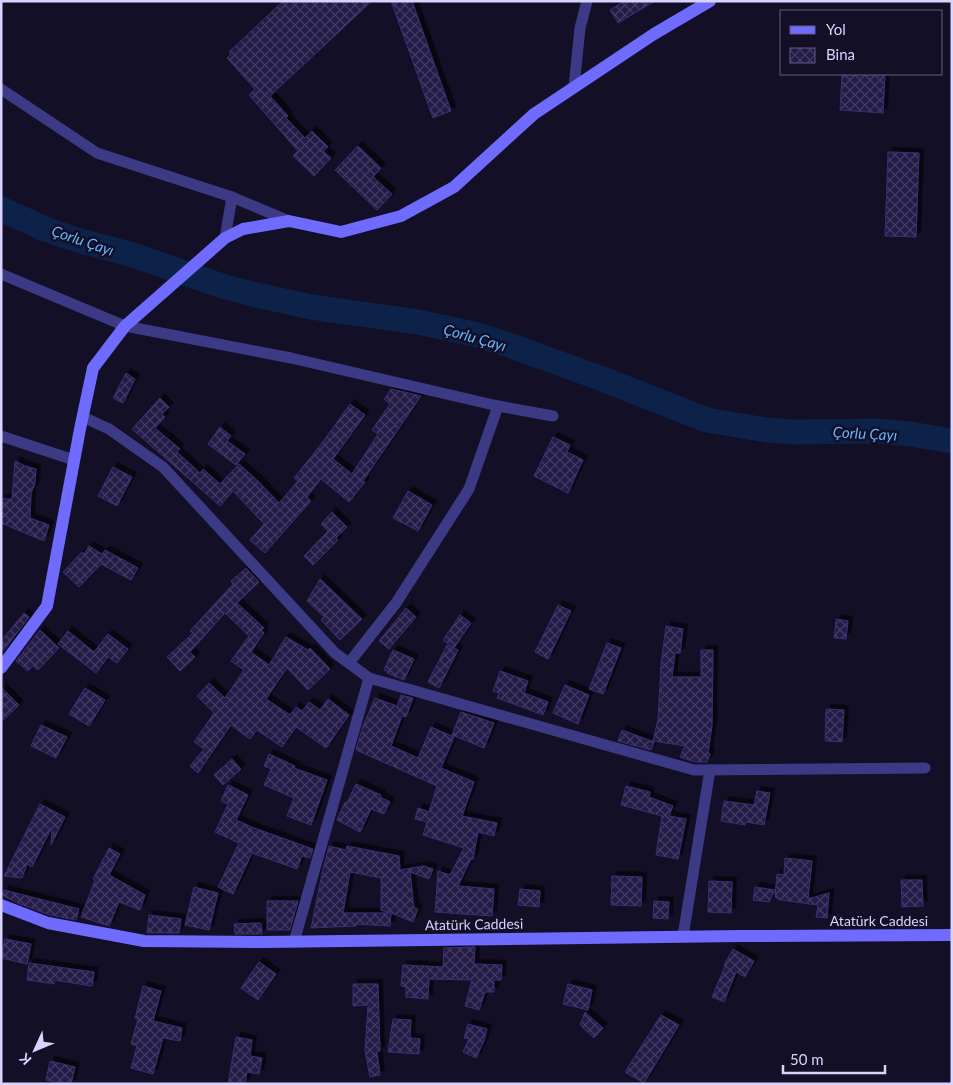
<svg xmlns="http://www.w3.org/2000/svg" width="953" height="1085" viewBox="0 0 953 1085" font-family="Lato,sans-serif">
  <defs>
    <pattern id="building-cross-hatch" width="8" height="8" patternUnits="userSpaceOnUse" patternTransform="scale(1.25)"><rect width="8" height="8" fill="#241b47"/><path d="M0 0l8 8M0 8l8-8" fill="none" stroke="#433b63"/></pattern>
    <filter id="shadow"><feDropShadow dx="4.5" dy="-4.5" stdDeviation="0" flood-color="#0009"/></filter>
  </defs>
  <rect width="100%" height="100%" fill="#130f26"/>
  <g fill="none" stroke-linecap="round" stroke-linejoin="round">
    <path stroke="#0c2248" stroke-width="25" d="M1,209L45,229L74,239L133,255L222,286L252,294L311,307L418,322L474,334L506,344L597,377L707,420L766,430L793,432L878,431L910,434L952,441"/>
  </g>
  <g fill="url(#building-cross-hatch)" stroke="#3b2d73" fill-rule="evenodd" filter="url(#shadow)">
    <path d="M283,1H372L270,96L288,116L286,118L305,138L312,131L328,147L323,151L331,158L314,176L293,156L298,151L249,95L255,89L227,58L231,54L229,52Z"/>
    <path d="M391,1H412L451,111L433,118Z"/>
    <path d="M624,1H655L618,23L610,10Z"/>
    <path d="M842,74H885L883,113L840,110Z"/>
    <path d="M358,146L381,168L373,177L392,194L377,210L335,170Z"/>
    <path d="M888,152L919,153L916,237L885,236Z"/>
    <path d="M126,373L135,379L123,403L113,398Z"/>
    <path d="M391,389L421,396L363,481L365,482L349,502L321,479L307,497L311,501L265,553L250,540L264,524L233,491L220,506L132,429L160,398L169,407L162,414L165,417L155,428L180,449L177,452L200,473L203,469L220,484L239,464L258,481L279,503L298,481L294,478L322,443L350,404L365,415L333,459L352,474L378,434L372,430L390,404L384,399Z"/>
    <path d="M220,427L231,436L227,441L245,454L236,465L208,444Z"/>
    <path d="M553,437L570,445L567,452L583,460L568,493L534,476Z"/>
    <path d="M15,461L25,466L36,469L35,484L31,493L30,518L49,525L44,541L1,523V499H12Z"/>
    <path d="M113,467L132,477L117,506L98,496Z"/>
    <path d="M408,491L432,505L418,531L393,518Z"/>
    <path d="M332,512L347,527L336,538L338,540L313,565L304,556L328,531L321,524Z"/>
    <path d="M89,546L102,554L105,550L138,568L131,580L101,564L79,587L63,572L82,552L84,554Z"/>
    <path d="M246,568L259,582L237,603L264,628L261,631L264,633L251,652L269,665L286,637L308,650L310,648L330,669L308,690L287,668L266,699L290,715L296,707L302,711L309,702L320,710L328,699L349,715L326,748L296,727L282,747L257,730L250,739L231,725L198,773L190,766L204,749L194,742L214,713L197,696L209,683L225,698L244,670L231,661L249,636L225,613L190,652L195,657L180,671L167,657L193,633L190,631L233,584L231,581Z"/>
    <path d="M320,579L362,619L340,640L321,620L324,617L307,601Z"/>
    <path d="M558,605L571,611L548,659L535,652Z"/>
    <path d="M406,608L416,617L389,649L379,641Z"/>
    <path d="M24,613L29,617L4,650L1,647V641Z"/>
    <path d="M460,615L471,623L454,648L443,640Z"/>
    <path d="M836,619L848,621L846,639L834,638Z"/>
    <path d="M666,626L683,629L680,653H675L672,677H701V650H713L712,725L708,753L710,754L707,762H695L680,757L685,746L653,741L658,719L661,664Z"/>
    <path d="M40,630L59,648L38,670L33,666L28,671L16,661Z"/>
    <path d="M68,631L94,652L108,634L128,649L117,663L108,657L96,673L58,644Z"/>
    <path d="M607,643L621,648L603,694L589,689Z"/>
    <path d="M447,645L458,650L439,688L428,682Z"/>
    <path d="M393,650L414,659L404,680L387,673V671L384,670Z"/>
    <path d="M500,671L528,681L524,693L548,702L543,715L497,698L499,693L493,691Z"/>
    <path d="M565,685L589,695L578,724L553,713Z"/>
    <path d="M1,687L19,705L1,722Z"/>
    <path d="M85,688L105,700L89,726L69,714Z"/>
    <path d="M401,695L413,698L406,717L402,716L391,746L418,758L431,727L454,737L441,768L474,782L462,816L497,823L494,836L478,832L473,859H471L458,886L494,889L492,916L435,912L438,871L450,875L464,848L423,835L427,822L415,819L418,808L429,812L437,786L356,750L363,726L375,698L397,706Z"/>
    <path d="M826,709L844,710L842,742L825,741Z"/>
    <path d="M461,712L494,723L484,748L452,735Z"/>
    <path d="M41,725L67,737L56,758L31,746Z"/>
    <path d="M622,730L654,742L651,750L618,741Z"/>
    <path d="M269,754L295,766L294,768L327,780L311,825L287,816L294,798L264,785L271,769L264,766Z"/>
    <path d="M232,759L241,769L223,785L214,775Z"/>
    <path d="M356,784L381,795L380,797L390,802L384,814L371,809L360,832L337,820L345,802L347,803Z"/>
    <path d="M228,785L248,795L236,820L254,828L313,849L310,858L302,856L297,869L252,853L233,894L218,887L239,843L215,832L228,804L221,801Z"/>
    <path d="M626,786L650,792L649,797L673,806L669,816L686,819L678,859L656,855L662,816L621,805Z"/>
    <path d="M757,791L770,793L764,825L746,822L745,825L721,821L724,801L754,805Z"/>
    <path d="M40,804L65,817L51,845L52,827L32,867L27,864L22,878L4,876Z"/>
    <path d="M329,846L346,850L347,846L399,856L400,870L424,866L433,869L429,879L410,872L414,908L418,909L413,922L391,913L390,926L356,924V926L311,928L323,869ZM350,872L381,878V910L390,913H343Z"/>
    <path d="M109,848L120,854L109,875L145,895L140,910L119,902L109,926L81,917L95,880L93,879Z"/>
    <path d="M785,858L812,861L808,899L829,893L827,918L816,917L818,905L780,900L775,897L777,874L784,875Z"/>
    <path d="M612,876L642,877L641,906L611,905Z"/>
    <path d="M901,880H922L923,906L902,907Z"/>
    <path d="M709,881L732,882L731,913L708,912Z"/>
    <path d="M194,887L218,893L209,930L185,925Z"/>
    <path d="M755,887L775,890L769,902L753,900Z"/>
    <path d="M520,889L540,891L539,907L518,905Z"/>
    <path d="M4,890L79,909L76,920L50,915L20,904L2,895Z"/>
    <path d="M267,901H298L290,930H267Z"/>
    <path d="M654,901L669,902L668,919L653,918Z"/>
    <path d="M149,915L181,919L179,933H147Z"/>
    <path d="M261,923L262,934H235L234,924Z"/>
    <path d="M5,939L31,944L27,964L1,958Z"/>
    <path d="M475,947L474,964L502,965L501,980H494V992H485L479,1010L465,1006L472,980L429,979L428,999L406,997V987L401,986L403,965L443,967L444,948Z"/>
    <path d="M733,949L754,961L745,977L736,972L724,1002L712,997L725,966L724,965Z"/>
    <path d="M259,962L276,974L258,1000L241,988Z"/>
    <path d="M29,963L94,972L92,986L54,980V984L27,980Z"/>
    <path d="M353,984H378L380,1051H377L380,1075L370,1077L365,1050L368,1005L353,1006Z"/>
    <path d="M568,984L592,990L588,1010L563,1004Z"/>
    <path d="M143,986L161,991L153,1021L182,1028L180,1041L163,1038L153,1074L131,1068L137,1046L131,1044L138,1019L135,1018Z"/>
    <path d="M585,1012L603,1028L594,1038L580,1025Z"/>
    <path d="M661,1015L679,1025L644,1083L625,1072Z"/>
    <path d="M393,1019L411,1020L410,1038L420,1039L419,1054L388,1052Z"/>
    <path d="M468,1024L487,1029L484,1041L476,1058L463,1052L469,1039L464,1038Z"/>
    <path d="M236,1037L252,1040L250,1056L262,1058L259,1074L247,1072L245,1084H228Z"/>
    <path d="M50,1061L75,1067L71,1084H63L46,1080Z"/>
  </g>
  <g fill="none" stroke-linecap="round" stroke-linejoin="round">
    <g stroke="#3d3a85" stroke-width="11">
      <path d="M574,87L580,28L587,1"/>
      <path d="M1,89L97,153L232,197"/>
      <path d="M225,238L232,197L289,221"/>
      <path d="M1,274L125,326L291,358L498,406L553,416"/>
      <path d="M83,417L109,429L163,467L335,653L369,678L694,770L925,768"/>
      <path d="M1,436L74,460"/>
      <path d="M349,663L396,603L469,489L498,406"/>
      <path d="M683,936L710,770"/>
      <path d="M294,942L369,678"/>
    </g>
    <g stroke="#6f6bff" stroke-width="12">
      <path d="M1,668L47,606L80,429L93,368L125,326L225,238L243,229L289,221L341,232L401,216L454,187L534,114L654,34L710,1"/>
      <path d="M1,905L48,923L144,941L264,942L741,936L952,935"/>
    </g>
  </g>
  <g text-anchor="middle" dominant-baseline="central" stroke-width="5" stroke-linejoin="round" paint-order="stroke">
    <g font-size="14" fill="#d9d4ff" stroke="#130f26">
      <text x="879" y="920">Atatürk Caddesi</text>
      <text transform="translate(474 924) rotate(-1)">Atatürk Caddesi</text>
    </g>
    <g font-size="15" font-style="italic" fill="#62b6ff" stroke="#130f26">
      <text transform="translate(83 240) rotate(19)">Çorlu Çayı</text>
      <text transform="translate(475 337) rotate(16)">Çorlu Çayı</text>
      <text transform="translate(865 433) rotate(3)">Çorlu Çayı</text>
    </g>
  </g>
  <rect width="953" height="1085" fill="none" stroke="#d9d4ff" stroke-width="5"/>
  <rect x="780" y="10" width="162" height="65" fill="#130f26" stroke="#625e7d"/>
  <rect x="790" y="26" width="25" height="8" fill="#6f6bff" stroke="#625e7d"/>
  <text x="826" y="35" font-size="15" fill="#d9d4ff">Yol</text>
  <rect x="790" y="48" width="25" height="15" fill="url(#building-cross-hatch)" stroke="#625e7d"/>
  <text x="826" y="60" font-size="15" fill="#d9d4ff">Bina</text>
  <g transform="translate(35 1050) rotate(226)" stroke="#130f26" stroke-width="4" paint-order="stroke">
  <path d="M0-4L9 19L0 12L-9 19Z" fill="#d9d4ff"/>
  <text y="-8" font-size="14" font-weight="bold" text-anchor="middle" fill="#d9d4ff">K</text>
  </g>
  <path d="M783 1065v8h102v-8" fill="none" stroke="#d9d4ff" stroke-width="2.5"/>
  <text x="790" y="1065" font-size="15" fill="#d9d4ff" stroke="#130f26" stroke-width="4" paint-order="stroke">50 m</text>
</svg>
